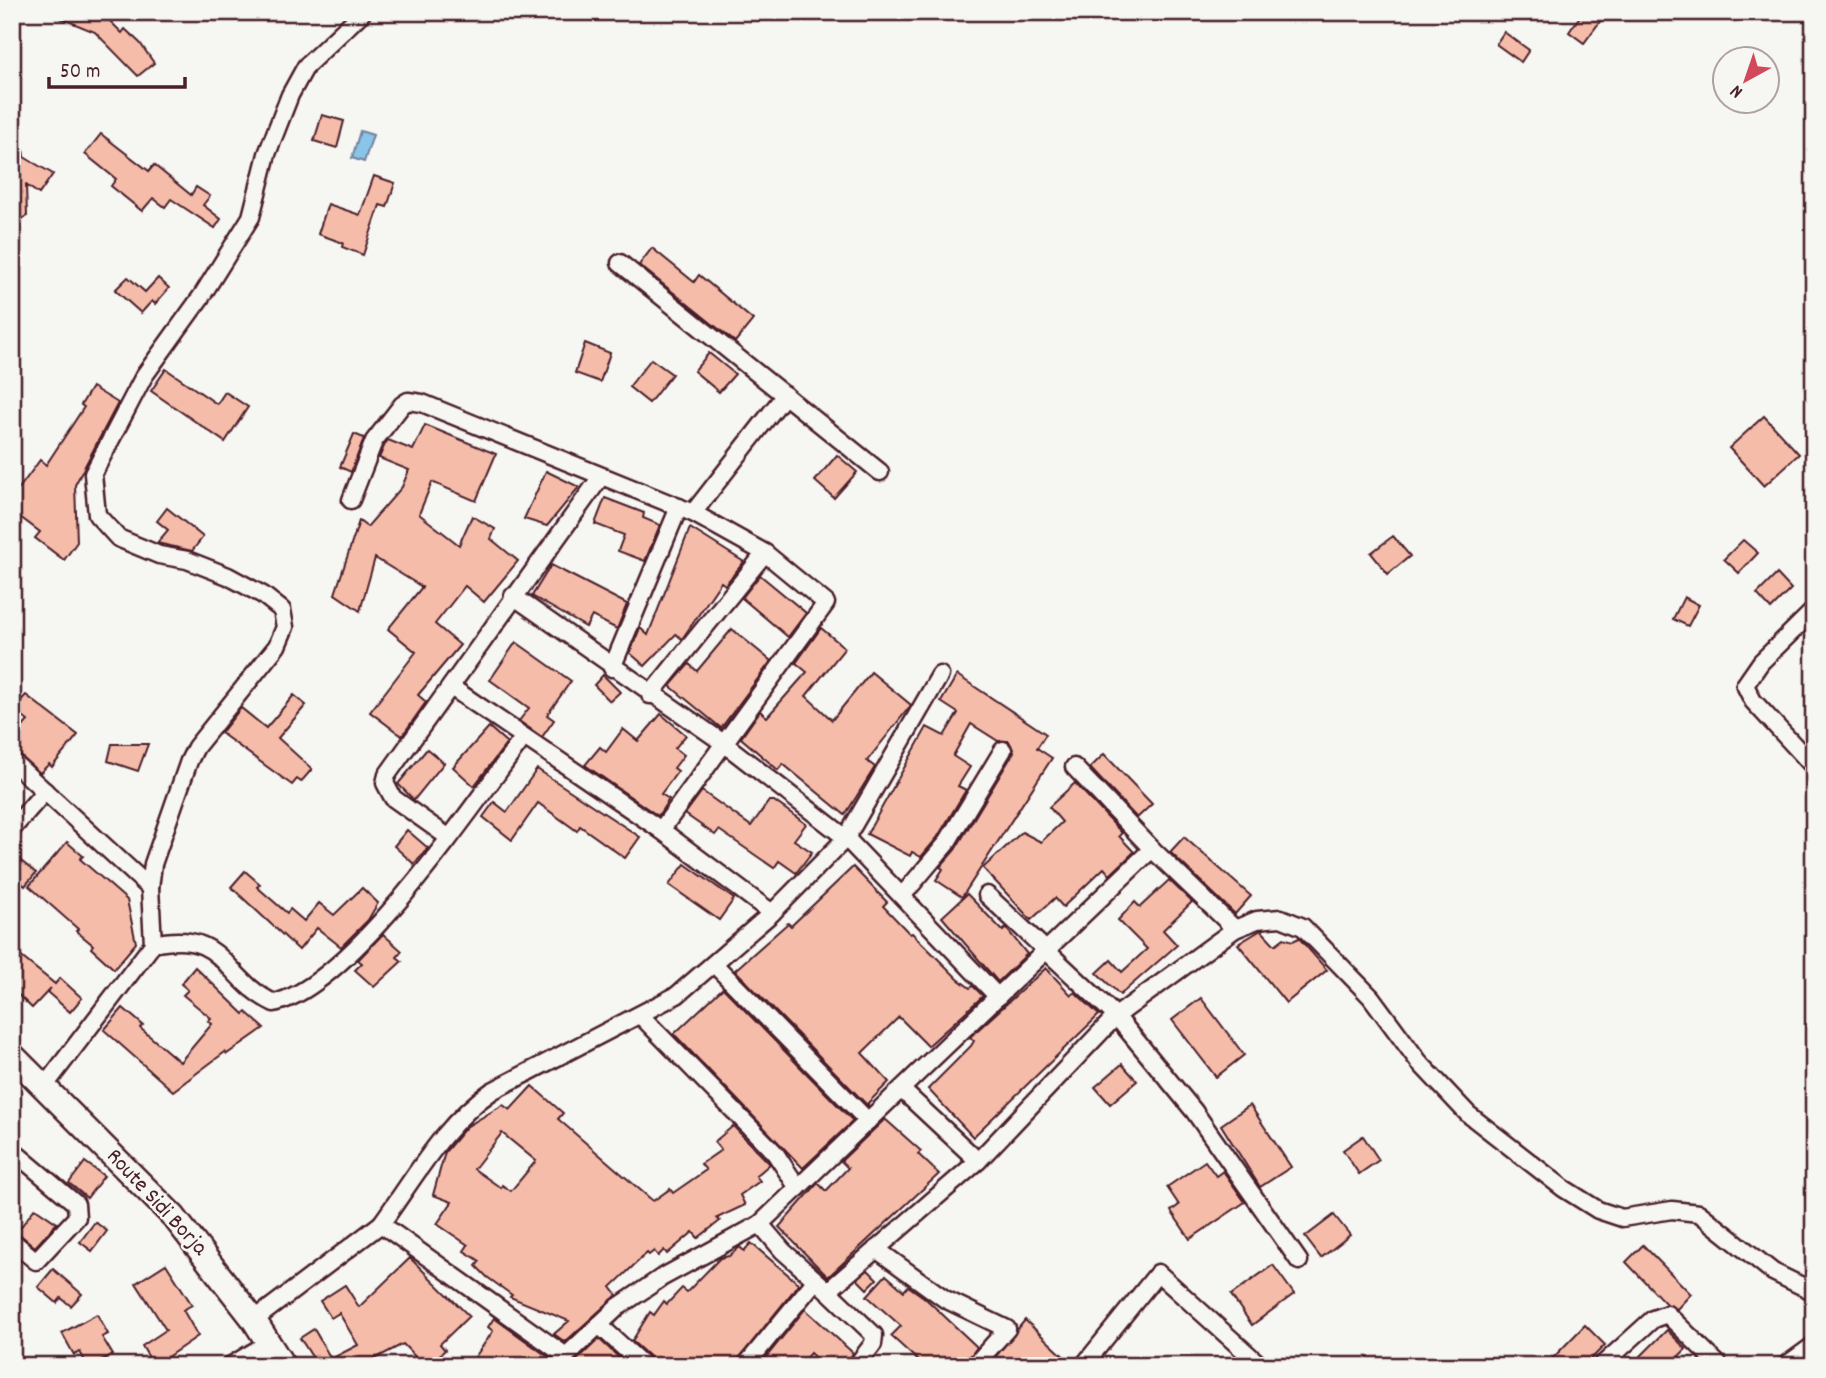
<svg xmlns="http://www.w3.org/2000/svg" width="1826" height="1378" viewBox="0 0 1826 1378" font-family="Dekko,sans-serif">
  <rect width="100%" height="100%" fill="#f6f6f2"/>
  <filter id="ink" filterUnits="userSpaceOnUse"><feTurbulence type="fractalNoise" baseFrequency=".0143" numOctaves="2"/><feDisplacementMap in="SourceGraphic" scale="14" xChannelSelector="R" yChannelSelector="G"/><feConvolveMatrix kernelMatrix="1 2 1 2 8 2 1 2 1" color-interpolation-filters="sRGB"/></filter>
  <g filter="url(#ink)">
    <path fill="#8ac4e9" stroke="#70829d" stroke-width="2" d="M360,131L373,135L364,162L352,158Z"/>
    <g fill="#f5bda9" stroke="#4a1f2b" stroke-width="2" fill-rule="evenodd">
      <path d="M46,12H101L122,33L125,29L140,43L154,63L138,76L95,32Z"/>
      <path d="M1583,12H1607L1584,43L1569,32Z"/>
      <path d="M1504,32L1529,50L1521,62L1496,44Z"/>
      <path d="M322,115L344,121L337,148L314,141Z"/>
      <path d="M101,134L149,171L154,165L191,195L196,187L210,196L203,205L221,219L215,228L171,199L165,207L153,198L142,211L111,186L116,179L85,154Z"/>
      <path d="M12,148H23L24,157L53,174L39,194L26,185L27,216L12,224Z"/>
      <path d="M374,176L395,183L387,207L380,205L363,255L342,247L343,243L318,234L328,204L360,215Z"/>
      <path d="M652,248L694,282L699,275L753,320L735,342L639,265Z"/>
      <path d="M128,277L145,292L158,278L169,288L155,304L152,301L141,313L115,290Z"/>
      <path d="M585,343L610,353L600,382L575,373Z"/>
      <path d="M709,353L735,374L719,392L694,371Z"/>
      <path d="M651,359L672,374L649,403L629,387Z"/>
      <path d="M166,369L217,404L225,392L248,407L225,442L151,391Z"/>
      <path d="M92,387L118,403L75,485L77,542L64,560L35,538L40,532L12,511V498L40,460L46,465L84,407L81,405Z"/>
      <path d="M1764,416L1799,454L1764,486L1729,448Z"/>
      <path d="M425,425L496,454L476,501L432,482L419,514L459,545L472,516L495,529L491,539L518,561L484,602L465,586L435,624L460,645L418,695L426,702L402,736L370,712L416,652L388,629L422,587L375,558L360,611L335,594L359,521L367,527L402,487L409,470L379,458L385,444L388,440L413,450Z"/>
      <path d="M354,434L364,438L351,472L340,467Z"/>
      <path d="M837,455L857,472L834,498L815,481Z"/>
      <path d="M546,471L579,487L547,526L524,519Z"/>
      <path d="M605,498L644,513L643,518L660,525L645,561L618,551L624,535L595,524Z"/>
      <path d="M167,508L203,537L192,551L157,543L168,530L157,521Z"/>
      <path d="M690,528L744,562L725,585L721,582L682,639L676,634L645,666L630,653L640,628L648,635Z"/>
      <path d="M1393,536L1410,556L1388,574L1371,553Z"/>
      <path d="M1743,540L1758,553L1739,573L1724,559Z"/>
      <path d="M551,565L627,604L617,629L592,616L586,627L532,596Z"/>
      <path d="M1777,574L1791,589L1771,609L1757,594Z"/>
      <path d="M760,575L806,613L788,637L742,598Z"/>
      <path d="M1684,597L1699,605L1688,626L1673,619Z"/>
      <path d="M821,628L845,648L806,696L832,720L871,672L911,705L867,761L875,767L845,815L783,764L778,770L741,738L760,711L767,717L807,672L796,663Z"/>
      <path d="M732,629L771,661L721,728L670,686L689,664L697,671Z"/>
      <path d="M516,642L571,681L547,715L554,720L542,737L519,721L529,708L490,680Z"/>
      <path d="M603,675L620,692L610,701L594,685Z"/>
      <path d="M957,675L1046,734L1037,748L1052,758L962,897L936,880L943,869L940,867L955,850L1014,752L1009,741H998L971,724L953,756L970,767L958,786L966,790L937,838L921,857L912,852L910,856L867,834L927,727L944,736L958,713L941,702Z"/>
      <path d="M26,695L78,735L52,767L49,764L40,773L12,749V739L28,721L13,709Z"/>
      <path d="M294,695L306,705L278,738L312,769L301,782L297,779L292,785L221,733L241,708L266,728Z"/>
      <path d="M661,714L686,735L675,748L684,755L674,768L678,771L661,794L669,799L658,816L585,765L600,747L606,752L623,729L638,741Z"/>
      <path d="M489,727L507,743L474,786L453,767Z"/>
      <path d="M112,744H148L138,771L108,761Z"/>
      <path d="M427,749L444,763L414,800L398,784Z"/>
      <path d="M1104,754L1152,804L1137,818L1090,768Z"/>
      <path d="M537,769L640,837L625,858L580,826L577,831L538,803L512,840L483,817L494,802L507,812Z"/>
      <path d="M1075,783L1122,833L1119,836L1134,852L1110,875L1104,868L1063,907L1055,898L1031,920L983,868L1022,832L1041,842L1062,822L1049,807Z"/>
      <path d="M702,791L751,826L769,801H774L806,824L794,840L812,852L796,873L779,861L774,868L719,830L715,835L685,814Z"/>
      <path d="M407,830L428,848L414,864L394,846Z"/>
      <path d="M1184,837L1251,896L1235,914L1170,852Z"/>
      <path d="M67,842L83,856L80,859L127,900L136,943L114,969L91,948L93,945L76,931L78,929L29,886Z"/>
      <path d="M12,854L36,873L25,886L12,875Z"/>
      <path d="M685,864L734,899L719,920L669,885Z"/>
      <path d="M853,867L887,902L883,906L910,934L912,933L958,979L970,988L973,986L983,996L928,1046L899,1017L862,1053L889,1082L868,1103V1106L735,970L788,923L791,926Z"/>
      <path d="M245,871L260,884L257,887L287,913L290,909L304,921L319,903L334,915L362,888L378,903L368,920L341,947L317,928L299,950L231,887Z"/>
      <path d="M1169,880L1192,902L1163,930L1177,945L1120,995L1097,973L1111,960L1122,972L1147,949L1118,920L1135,902L1140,907Z"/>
      <path d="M967,894L1003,931L1006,928L1027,954L998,982L942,917Z"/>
      <path d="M1261,930L1275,945L1284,938L1293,941L1299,938L1327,970L1286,1003L1238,944Z"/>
      <path d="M383,934L402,951L397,957L402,961L374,987L355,970L362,963L358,960Z"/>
      <path d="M19,955L55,984L60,978L82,998L70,1012L47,992L51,988L32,1008L12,989V963Z"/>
      <path d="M195,967L244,1014L246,1012L264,1028L227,1054L225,1052L173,1091L104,1030L123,1008L143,1025L140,1028L180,1062L212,1024L208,1021L211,1018L183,995L188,990L181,984Z"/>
      <path d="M1046,968L1071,995L1075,992L1099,1015L973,1137L928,1089L971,1046L974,1041L970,1037Z"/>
      <path d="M723,988L853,1121L803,1168L674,1034Z"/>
      <path d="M1201,998L1244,1055L1216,1077L1172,1020Z"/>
      <path d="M1122,1064L1137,1081L1110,1104L1095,1087Z"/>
      <path d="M532,1086L563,1113L558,1119L653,1201L670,1189L673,1193L706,1170L701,1164L721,1150L714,1142L733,1126L770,1164L756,1176L760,1181L740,1195L745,1205L717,1218L720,1221L698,1238L693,1232L667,1254L664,1250L658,1256L654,1251L649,1255L647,1253L611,1287L617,1295L565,1342L554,1334L569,1321L510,1297L512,1295L487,1277L476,1266L480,1261L464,1251L468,1245L437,1224L452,1202L433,1195L445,1152L466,1127L503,1105L510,1110ZM502,1133L536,1161L511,1191L502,1185L501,1188L474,1169Z"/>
      <path d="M1250,1105L1291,1167L1260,1187L1221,1125Z"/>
      <path d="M885,1119L921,1151L918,1154L939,1174L828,1277L779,1227L818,1183L826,1191L848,1168L841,1161Z"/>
      <path d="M1363,1136L1379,1160L1359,1174L1343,1150Z"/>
      <path d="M1205,1161L1216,1176L1223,1171L1245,1202L1190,1239L1171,1211L1179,1205L1167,1187Z"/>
      <path d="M85,1162L104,1176L87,1198L69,1183Z"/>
      <path d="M35,1208L57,1223L35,1247L17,1232Z"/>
      <path d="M1334,1215L1350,1235L1321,1258L1305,1237Z"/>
      <path d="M95,1222L107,1231L92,1251L80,1242Z"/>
      <path d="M751,1243L799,1284L733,1366H654L651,1358L632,1341L650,1312L654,1315L664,1301L667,1304L682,1288L687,1292L720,1258L729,1256L740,1247L744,1251Z"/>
      <path d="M1643,1245L1691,1294L1677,1309L1666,1304L1626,1262Z"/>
      <path d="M410,1258L469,1316L440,1344L445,1350L428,1366H424L403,1344L361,1366H318L300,1338L314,1329L331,1359L358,1345L339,1313L331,1318L320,1301L345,1285L359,1307Z"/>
      <path d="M166,1264L192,1305L183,1310L198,1336L154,1366L142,1346L166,1330L136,1283Z"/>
      <path d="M1273,1265L1294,1294L1252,1325L1231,1295Z"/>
      <path d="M53,1269L82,1294L71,1306L61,1298L57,1303L38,1287Z"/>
      <path d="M868,1270L877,1279L867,1289L857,1279Z"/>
      <path d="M886,1275L904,1291L908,1286L925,1298L977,1347L964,1366H924L891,1336L901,1326L867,1296Z"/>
      <path d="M805,1309L853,1353L846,1366H824L810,1353L799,1366H759Z"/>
      <path d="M97,1314L108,1334L102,1337L113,1355L88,1366L80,1352L74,1355L62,1333Z"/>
      <path d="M494,1318L551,1359L546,1366H469L493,1331L488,1327Z"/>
      <path d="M1025,1320L1073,1365V1366H988Z"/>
      <path d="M1585,1325L1605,1345L1584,1366H1545Z"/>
      <path d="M1667,1330L1686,1349L1669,1366H1631Z"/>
      <path d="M599,1339L628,1366H578L574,1363Z"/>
    </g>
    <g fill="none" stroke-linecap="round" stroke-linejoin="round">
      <defs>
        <g id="street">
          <path d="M620,263L880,472"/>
          <path d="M351,500L374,441L402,405L408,401L422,403L693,513L765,553"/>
          <path d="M693,513L785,395"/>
          <path d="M513,596L722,742L846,838L940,675"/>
          <path d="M1814,610L1761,662L1745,685L1753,701L1814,767"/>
          <path d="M612,668L679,507"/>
          <path d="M451,687L661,830L772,913"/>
          <path d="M650,695L765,553L826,603L661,830"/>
          <path d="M12,761L150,888"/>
          <path d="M1074,767L1152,849L1235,929"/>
          <path d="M12,829L45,791"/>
          <path d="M448,837L393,798L385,783L387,775L600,478"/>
          <path d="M987,895L1116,1016L1194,1111L1299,1261"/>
          <path d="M902,896L946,844L1003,750"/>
          <path d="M153,944C226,928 221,978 274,1003C352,986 474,803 524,737"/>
          <path d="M714,964L868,1121"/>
          <path d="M641,1016L775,1153L798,1188"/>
          <path d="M44,1087L153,944L150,888L153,864L189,761L196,747L277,646L285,627L282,610L263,595L228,576L187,560L159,555L118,538L97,515L93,474L144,376L201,297L251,217L267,154L290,95L306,66L363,12"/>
          <path d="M902,1090L978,1161"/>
          <path d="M12,1150L76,1204L77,1217L36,1261L12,1241"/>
          <path d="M381,1224C416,1176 443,1125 492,1091L677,995L772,913L846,838L998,997"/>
          <path d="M760,1224L783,1251L828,1291L978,1161L1116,1016L1235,929L1257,920L1281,918L1303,927L1371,997L1419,1062L1468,1114L1563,1188L1598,1210L1622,1218L1672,1210L1699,1213L1773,1272L1814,1292"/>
          <path d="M876,1249L945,1299L1007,1329L974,1366"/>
          <path d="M828,1291L874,1335L873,1344L856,1366"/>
          <path d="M254,1320L381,1224L566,1356"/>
          <path d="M599,1325L644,1366"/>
          <path d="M230,1366L268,1343"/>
          <path d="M559,1366L566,1356L618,1307L661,1278L760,1224L1152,849"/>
          <path d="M745,1366L815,1281"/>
          <path d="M1083,1366L1158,1273L1261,1366"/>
          <path d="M1601,1366L1653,1319L1667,1314L1720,1366"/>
          <path d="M1785,1366L1814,1345"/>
        </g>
        <path id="secondary" d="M12,1055L174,1217L254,1320L283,1366"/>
      </defs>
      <use href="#street" stroke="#4a1f2b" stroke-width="21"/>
      <use href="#secondary" stroke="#4a1f2b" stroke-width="28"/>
      <use href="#street" stroke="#f6f6f2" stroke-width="16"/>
      <use href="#secondary" stroke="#f6f6f2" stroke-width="23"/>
    </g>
  </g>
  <g text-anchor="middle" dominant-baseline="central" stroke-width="5" stroke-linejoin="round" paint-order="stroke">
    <g font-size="23" fill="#4a1f2b" stroke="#f6f6f2">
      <text transform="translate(156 1203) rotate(47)">Route Sidi Borja</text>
    </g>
  </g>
  <rect width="1826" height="1378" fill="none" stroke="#f6f6f2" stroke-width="42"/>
  <rect x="21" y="21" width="1784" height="1336" fill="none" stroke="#4a1f2b" stroke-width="2.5" filter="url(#ink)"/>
  <g transform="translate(1746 80) rotate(220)"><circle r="33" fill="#f6f6f2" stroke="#b1a0a2" stroke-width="2"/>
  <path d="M0-5L12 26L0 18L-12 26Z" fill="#d1495b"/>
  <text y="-10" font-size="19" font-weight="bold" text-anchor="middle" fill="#4a1f2b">N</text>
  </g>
  <path d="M49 77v10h136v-10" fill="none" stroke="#4a1f2b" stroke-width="3.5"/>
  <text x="60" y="77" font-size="21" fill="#4a1f2b" stroke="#f6f6f2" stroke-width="5" paint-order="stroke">50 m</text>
</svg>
